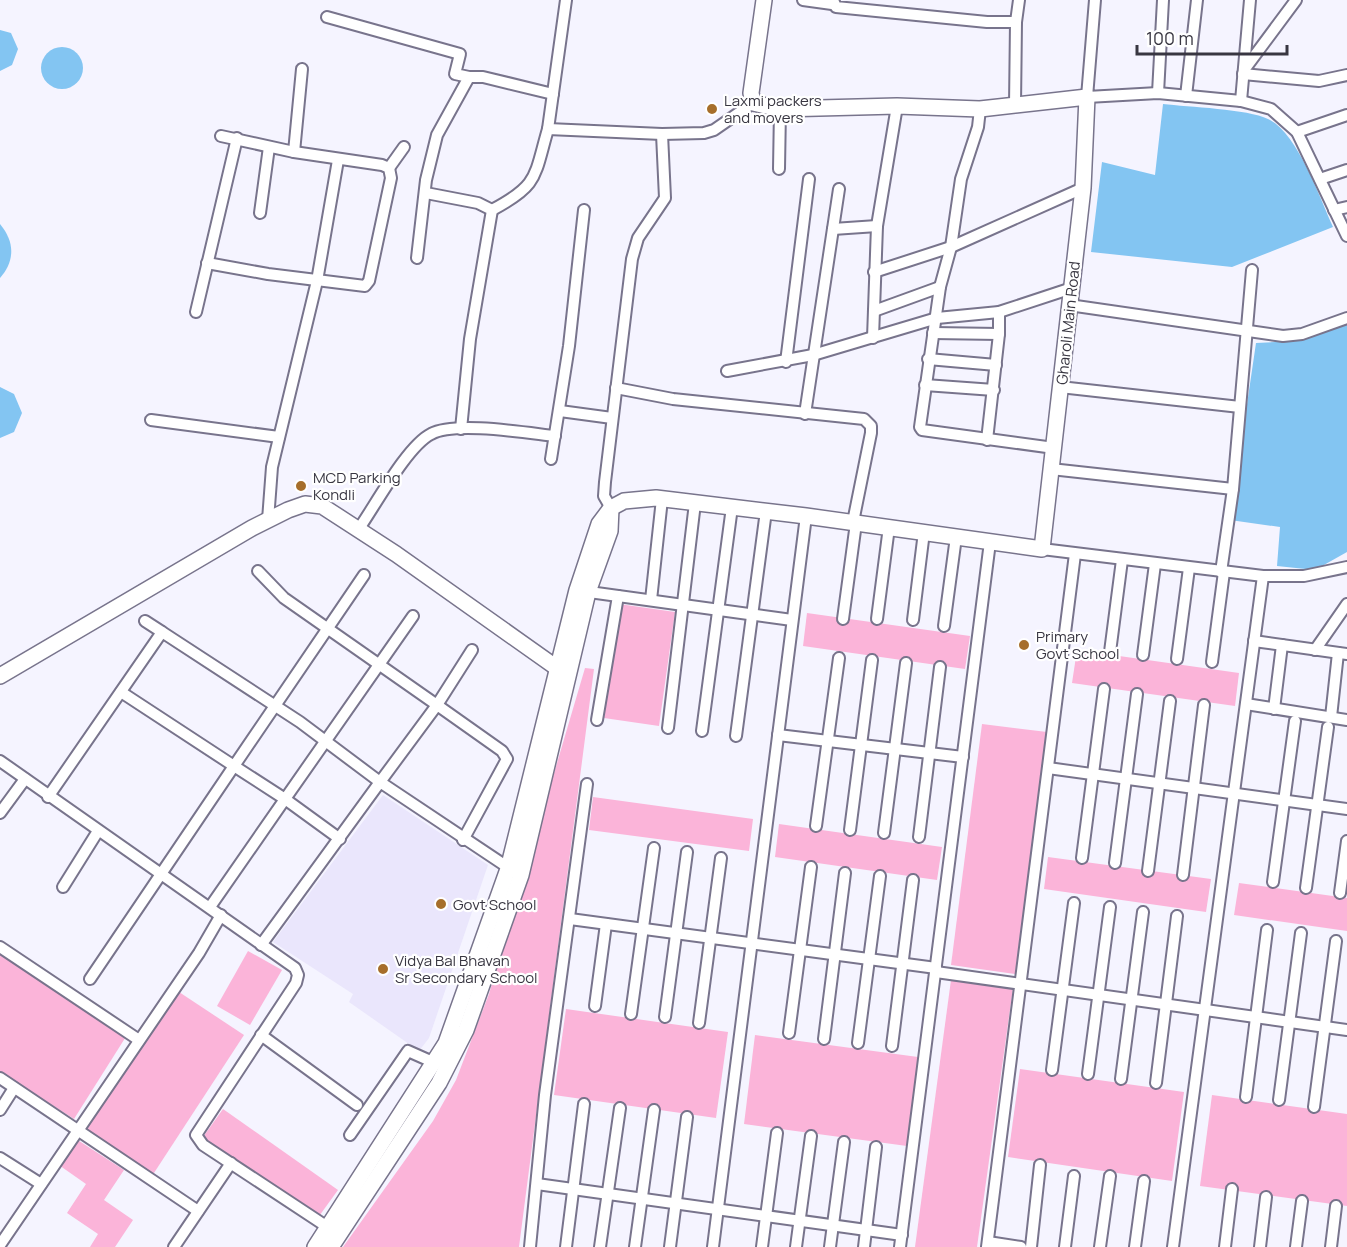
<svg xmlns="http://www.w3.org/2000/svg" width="1347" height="1247" viewBox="0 0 1347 1247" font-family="Manrope,sans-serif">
  <rect width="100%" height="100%" fill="#f5f4ff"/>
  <path fill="#eae6fc" d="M383,795L488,865L429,1038L419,1051L349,1002L353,994L273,942Z"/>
  <g fill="#fbb4d9">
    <path d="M619,604L675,612L659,726L604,718Z"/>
    <path d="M807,613L970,636L965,669L803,646Z"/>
    <path d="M1077,650L1239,673L1235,706L1072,683Z"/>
    <path d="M585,668L594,669L519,1247H343L433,1121L456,1080L489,994Z"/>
    <path d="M982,724L1047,732L1015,974L951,965Z"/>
    <path d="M593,797L753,819L749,851L589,830Z"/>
    <path d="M779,824L942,847L937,880L775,857Z"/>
    <path d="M1048,857L1211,879L1206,912L1044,889Z"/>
    <path d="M1239,883L1347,898V931L1234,915Z"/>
    <path d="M248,951L282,970L250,1025L217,1006Z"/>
    <path d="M0,953L127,1035L74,1119L0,1072Z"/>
    <path d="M951,980L1013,988L977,1247H915Z"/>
    <path d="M176,990L244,1035L152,1176L85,1131Z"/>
    <path d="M566,1009L728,1032L716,1118L554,1095Z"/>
    <path d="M755,1035L918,1057L907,1146L744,1124Z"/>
    <path d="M1020,1069L1184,1092L1172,1181L1008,1157Z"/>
    <path d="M1212,1095L1347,1114V1206L1200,1186Z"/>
    <path d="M223,1109L338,1190L317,1219L203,1137Z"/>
    <path d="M73,1137L124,1170L104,1200L133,1220L115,1247H90L98,1234L67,1213L86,1184L56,1163Z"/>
  </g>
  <g fill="#83c5f2">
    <path d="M0,30L11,33L18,49L12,65L0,71Z"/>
    <circle cx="62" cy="68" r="21"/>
    <path d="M1163,104C1188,107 1248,109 1268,119C1297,132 1320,198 1333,227L1232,267L1091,252L1102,162L1155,175Z"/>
    <path d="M0,224C15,242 15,261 0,278Z"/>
    <path d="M1347,321V552L1315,570L1277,566L1280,527L1230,520L1256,343L1297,341Z"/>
    <path d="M0,387L14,394L22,413L14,432L0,438Z"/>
  </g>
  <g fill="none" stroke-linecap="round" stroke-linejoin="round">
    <defs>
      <g id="street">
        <path d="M803,0L832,4"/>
        <path d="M833,0L836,7L987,22H1016L1015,105"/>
        <path d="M1095,0L1087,97L1158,93L1241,101L1271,109L1297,132L1347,236"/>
        <path d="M327,17L460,54L455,74L469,77"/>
        <path d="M1016,22L1019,0"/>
        <path d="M1244,70L1296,0"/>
        <path d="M1243,74L1319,81L1347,75"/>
        <path d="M1158,93L1163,0"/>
        <path d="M1186,96L1197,0"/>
        <path d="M1241,101L1250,0"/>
        <path d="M980,109L978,127L961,179L951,247L940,287L920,427L922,430L1054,448"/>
        <path d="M548,129L566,0"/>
        <path d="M1297,132L1347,115"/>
        <path d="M294,152L302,69"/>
        <path d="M389,168L404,147"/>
        <path d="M779,169L780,109"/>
        <path d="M1320,179L1347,170"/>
        <path d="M426,193L478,203L492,210L470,339L461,429"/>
        <path d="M492,210C539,185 534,177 548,129L662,134L704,133L714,130L753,103"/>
        <path d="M1334,210L1347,207"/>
        <path d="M260,213L269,147"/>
        <path d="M833,229L877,226"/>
        <path d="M417,258L426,180L437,135L469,77H483L553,94"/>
        <path d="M207,263L268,274L365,286L369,281L391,178L389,168L382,165L294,152L221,136"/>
        <path d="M874,272L951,247L1083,188"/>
        <path d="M1069,305L1283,336L1302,334L1347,318"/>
        <path d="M874,311L940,287"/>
        <path d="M196,312L237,138"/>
        <path d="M933,333L999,334"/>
        <path d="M873,338L877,226L897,106"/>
        <path d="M928,359L996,365"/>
        <path d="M786,362L809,179"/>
        <path d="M727,371L813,355L937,318L999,312L1072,288"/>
        <path d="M925,385L994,390"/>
        <path d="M1060,387L1240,407"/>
        <path d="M616,388L673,399L864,419L871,426V433L853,522"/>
        <path d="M560,411L612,418"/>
        <path d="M805,414L839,189"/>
        <path d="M151,420L279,437"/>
        <path d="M987,440L999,334V312"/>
        <path d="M551,459L569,346L584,210"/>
        <path d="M1051,469L1233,489"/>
        <path d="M611,508L604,496L605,482L632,259L638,238L665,198L662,134"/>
        <path d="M268,520L272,467L317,281L338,160"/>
        <path d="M358,530C375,506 407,446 431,434C455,421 527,433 555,436"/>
        <path d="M1042,549L1263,576H1304L1347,567"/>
        <path d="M258,571L284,598L437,705L472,650"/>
        <path d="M1221,572L1233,489L1252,270"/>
        <path d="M364,575L234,766L285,799L413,616"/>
        <path d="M582,591L792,620"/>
        <path d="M651,600L662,499"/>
        <path d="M843,619L856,523"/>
        <path d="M877,619L889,527"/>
        <path d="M913,620L924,532"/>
        <path d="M944,626L956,537"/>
        <path d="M162,632L300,722L380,782L437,705L502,751L507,759L463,840"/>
        <path d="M1254,641L1347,654"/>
        <path d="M1315,650L1347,604"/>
        <path d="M1110,652L1122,560"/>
        <path d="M1143,655L1155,564"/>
        <path d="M1177,659L1189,568"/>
        <path d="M1212,662L1224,572"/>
        <path d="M1246,704L1347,720"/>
        <path d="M1274,709L1282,645"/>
        <path d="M1331,717L1338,653"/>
        <path d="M597,720L618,596"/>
        <path d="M668,728L695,503"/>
        <path d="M702,731L732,507"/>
        <path d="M778,735L963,757"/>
        <path d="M736,736L766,511"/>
        <path d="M0,761L295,968L298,975L296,983L196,1135L203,1145L332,1230"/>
        <path d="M1048,768L1347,809"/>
        <path d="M48,797L162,632L145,621"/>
        <path d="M0,813L25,779"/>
        <path d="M816,826L839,658"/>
        <path d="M850,830L872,660"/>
        <path d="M884,833L906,663"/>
        <path d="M919,837L940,667"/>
        <path d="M1082,858L1104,689"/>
        <path d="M1115,863L1137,694"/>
        <path d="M1148,871L1170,701"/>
        <path d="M1183,875L1204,705"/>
        <path d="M1273,882L1295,721"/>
        <path d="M63,887L98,831"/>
        <path d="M1306,888L1328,727"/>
        <path d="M1340,893L1347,841"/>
        <path d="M210,907L285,799L340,839"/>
        <path d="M570,919L936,968"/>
        <path d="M261,945L380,782L512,870"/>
        <path d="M0,947L139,1040"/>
        <path d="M936,972L1347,1030"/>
        <path d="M90,979L234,766L121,692"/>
        <path d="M595,1006L606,924"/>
        <path d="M631,1014L654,848"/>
        <path d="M665,1017L687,852"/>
        <path d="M699,1023L721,858"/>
        <path d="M789,1033L811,867"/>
        <path d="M261,1035L357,1105"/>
        <path d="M824,1039L845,873"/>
        <path d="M858,1043L880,876"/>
        <path d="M892,1046L913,880"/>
        <path d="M1052,1070L1074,903"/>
        <path d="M1088,1074L1110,907"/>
        <path d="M0,1078L198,1211"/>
        <path d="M1121,1079L1143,912"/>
        <path d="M1156,1083L1177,916"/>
        <path d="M1246,1097L1267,930"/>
        <path d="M1279,1100L1301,933"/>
        <path d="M1314,1107L1336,941"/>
        <path d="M0,1110L14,1088"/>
        <path d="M350,1135L408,1051L435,1063"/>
        <path d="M0,1158L41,1184"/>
        <path d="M537,1184L902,1235"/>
        <path d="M988,1242L1021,1247"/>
        <path d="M0,1245L199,953L221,915"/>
        <path d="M174,1247L231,1163"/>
        <path d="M530,1247L545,1095L587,784"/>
        <path d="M566,1247L584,1104"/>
        <path d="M600,1247L620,1108"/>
        <path d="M635,1247L654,1110"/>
        <path d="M670,1247L687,1117"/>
        <path d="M713,1247L806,516"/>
        <path d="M762,1247L777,1133"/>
        <path d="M796,1247L811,1136"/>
        <path d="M830,1247L844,1142"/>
        <path d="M864,1247L876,1147"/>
        <path d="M900,1247L990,542"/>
        <path d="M987,1247L1075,554"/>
        <path d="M1031,1247L1040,1165"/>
        <path d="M1065,1247L1074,1176"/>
        <path d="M1100,1247L1110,1176"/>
        <path d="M1135,1247L1144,1181"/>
        <path d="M1173,1247L1263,576"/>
        <path d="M1225,1247L1232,1189"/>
        <path d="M1260,1247L1266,1197"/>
        <path d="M1296,1247L1302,1201"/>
        <path d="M1331,1247L1336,1206"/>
      </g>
      <g id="secondary">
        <path d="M0,676L252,528L288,510L305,504L322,506L396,554L564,673"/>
        <path d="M315,1247L446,1043L508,869L577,590L599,524L611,508L624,501L656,498L806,516L1042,549L1083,188L1087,97L980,109L897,106L780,109L753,103L751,93L764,0"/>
        <path d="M331,1247L439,1083L466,1030L521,875L588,592L610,531L611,508"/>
      </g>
    </defs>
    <use href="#street" stroke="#78748c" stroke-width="14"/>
    <use href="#secondary" stroke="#78748c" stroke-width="18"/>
    <use href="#street" stroke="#fff" stroke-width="10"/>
    <use href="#secondary" stroke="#fff" stroke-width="15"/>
  </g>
  <g fill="#a66e2b" stroke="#fff" stroke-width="2">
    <circle cx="712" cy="109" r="6"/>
    <circle cx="301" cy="486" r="6"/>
    <circle cx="1024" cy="645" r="6"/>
    <circle cx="441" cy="904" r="6"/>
    <circle cx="383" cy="969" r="6"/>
  </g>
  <g text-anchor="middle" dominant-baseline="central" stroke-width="4.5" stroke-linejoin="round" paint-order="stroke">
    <g font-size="15" fill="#383641" stroke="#fff" text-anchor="start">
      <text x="724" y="100">Laxmi packers<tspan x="724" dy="17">and movers</tspan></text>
      <text x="313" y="477">MCD Parking<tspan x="313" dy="17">Kondli</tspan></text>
      <text x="1036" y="636">Primary<tspan x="1036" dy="17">Govt School</tspan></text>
      <text x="453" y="904">Govt School</text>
      <text x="395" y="960">Vidya Bal Bhavan<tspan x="395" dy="17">Sr Secondary School</tspan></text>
    </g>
    <g font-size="15" fill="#383641" stroke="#fff">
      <text transform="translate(1068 323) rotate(-84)">Gharoli Main Road</text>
    </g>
  </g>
  <path d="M1137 45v9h150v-9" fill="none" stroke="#383641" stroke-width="3"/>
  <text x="1146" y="45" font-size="18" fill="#383641" stroke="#ffffff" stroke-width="4.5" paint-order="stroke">100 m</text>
</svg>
